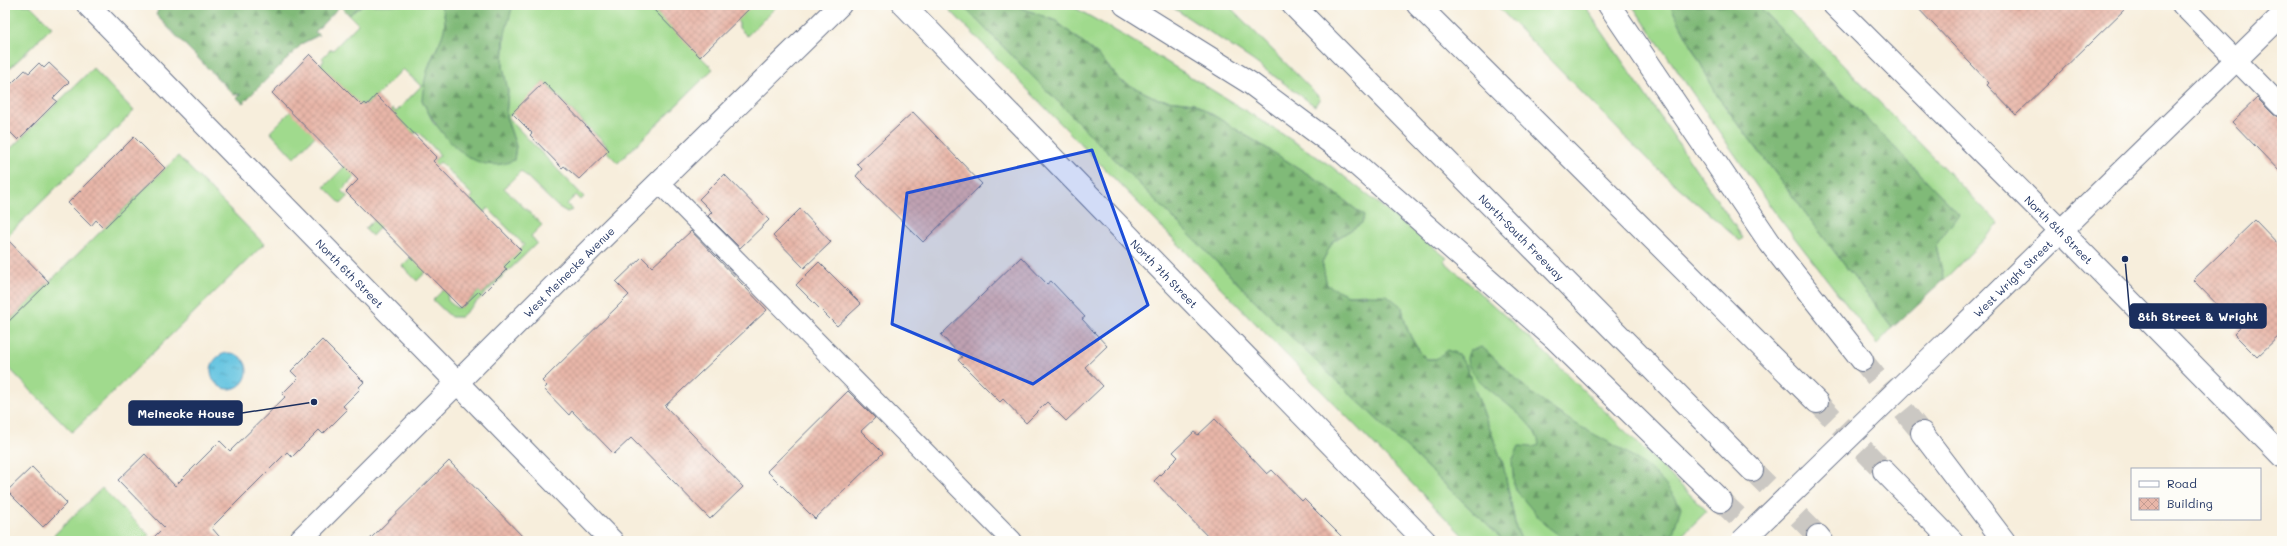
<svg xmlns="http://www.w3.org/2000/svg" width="2287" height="546" viewBox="0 0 2287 546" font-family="Mali,sans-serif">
  <defs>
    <pattern id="forest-firs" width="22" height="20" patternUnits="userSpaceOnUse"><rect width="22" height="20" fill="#80ba78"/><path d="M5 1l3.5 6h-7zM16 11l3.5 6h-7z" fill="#689866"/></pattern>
    <pattern id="water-ripples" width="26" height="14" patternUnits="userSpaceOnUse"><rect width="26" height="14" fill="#62c3e0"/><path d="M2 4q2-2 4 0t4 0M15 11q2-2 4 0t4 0" fill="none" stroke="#509fb9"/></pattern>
    <pattern id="building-cross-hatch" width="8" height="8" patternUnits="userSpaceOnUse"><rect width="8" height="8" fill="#e8b6a8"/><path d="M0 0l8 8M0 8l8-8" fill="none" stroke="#c69d93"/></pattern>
  </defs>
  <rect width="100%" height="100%" fill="#fdfcf7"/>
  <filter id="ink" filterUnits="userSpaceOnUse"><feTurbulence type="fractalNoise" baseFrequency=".025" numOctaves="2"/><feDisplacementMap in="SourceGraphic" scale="8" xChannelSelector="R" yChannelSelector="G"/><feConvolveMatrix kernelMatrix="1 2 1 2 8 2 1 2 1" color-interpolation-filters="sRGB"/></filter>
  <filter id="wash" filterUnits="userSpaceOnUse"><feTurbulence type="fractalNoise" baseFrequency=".012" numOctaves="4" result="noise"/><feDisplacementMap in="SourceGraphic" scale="16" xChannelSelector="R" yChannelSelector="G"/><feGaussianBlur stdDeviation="0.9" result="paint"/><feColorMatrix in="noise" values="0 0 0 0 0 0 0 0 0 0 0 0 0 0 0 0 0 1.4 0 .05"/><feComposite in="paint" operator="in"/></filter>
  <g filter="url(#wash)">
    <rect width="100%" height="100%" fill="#f7eedc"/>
    <g fill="#a0da8d" stroke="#5e8476">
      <path d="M5,5H30L52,27L5,73Z"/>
      <path d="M362,5H440C453,25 439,42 431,60C426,72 425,88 422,100L434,124L514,160L516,146L506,117L508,91L503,66L505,34L487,5H649L713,69L618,163L607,152L606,145L544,82L508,118L584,197L581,200L576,195L567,204L572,210L567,212L557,206L521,171L504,188L542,225L531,236L537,243L461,317H451L433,300L443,290L447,294L448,301L457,308L471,299L479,291L482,294L507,270L504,267L524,245L488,208L417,281L402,266L473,196L440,162L386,215L381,226L372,236L365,229L440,155L420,133C394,129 359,174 341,191L348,197L341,204L324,187L384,127L392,109L396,112L421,86L403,69L367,105L365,103L319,132L294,158L270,132L294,108L324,60L322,58L331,49L333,50L358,24L349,15Z"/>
      <path d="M720,5H749L751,7L754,5H778L747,36L739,28V23Z"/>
      <path d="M945,5H962L1293,339L1504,541H1468Z"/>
      <path d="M1014,5H1070L1128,38L1267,124L1331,166L1447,258L1444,261L1534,342L1707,511L1676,541H1522L1516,528L1503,464L1466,366L1458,354L1436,359H1426C1412,343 1405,328 1402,307L1365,294L1348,295L1327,286L1322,262L1333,241L1362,223L1364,216L1324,184L1194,103L1158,99L1121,81L1100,57L1056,21Z"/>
      <path d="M1169,5H1228L1320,98L1315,106L1252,60Z"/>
      <path d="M1496,5H1584L1743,238L1740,241L1652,164Z"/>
      <path d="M1632,5H1670L1718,97L1892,328L1877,344L1773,210Z"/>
      <path d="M1757,5H1784L1999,224L1944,280L1936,245L1958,213Z"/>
      <path d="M93,68L134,111L5,238V154Z"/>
      <path d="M178,156L264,244L72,432L5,364V325Z"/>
      <path d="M102,488L149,535L144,541H48Z"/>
    </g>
    <g fill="url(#forest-firs)" stroke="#4e746b">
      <path d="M160,5H362L349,15L340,6L315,32L319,35L303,43L243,103L237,98L241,94L234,95L156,15Z"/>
      <path d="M440,5H513L504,37L503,66L508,91L506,117L516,146L514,160C473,180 437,132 422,100C423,87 426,72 431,61C439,42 452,25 440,5Z"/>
      <path d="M962,5H1014L1056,21L1100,57L1121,81L1158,99L1194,103L1324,184L1364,216L1362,223L1333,241L1322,262L1327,285L1348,295H1387L1402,307C1405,328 1412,343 1426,359H1436L1447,350L1458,354L1466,366L1503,464L1516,528L1522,541H1504L1293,339Z"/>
      <path d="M1670,5H1757L1959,214L1936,245L1944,280L1892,328L1718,97Z"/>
      <path d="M1482,347C1505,367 1527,392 1553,409C1600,443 1650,453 1681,507L1673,533L1659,541H1571L1563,538L1544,524L1514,488L1512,461L1519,446L1533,447L1539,445C1537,414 1467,385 1467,359C1467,356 1469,352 1470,350Z"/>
    </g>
    <circle fill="url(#water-ripples)" stroke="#3e799f" cx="229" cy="371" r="18"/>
    <g id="blocks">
      <g fill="url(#building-cross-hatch)">
        <path d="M649,5H753L700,57Z"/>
        <path d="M1915,5H2129L2016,115L1987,85L1989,83Z"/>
        <path d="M310,54L362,106L365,103L367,105L376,95L437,157L433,161L521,250L504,267L507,269L482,294L479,291L461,308L346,192L358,180L272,93Z"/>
        <path d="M39,63L44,68L49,63L69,82L53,98L57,101L18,140L5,127V90L25,70L29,73Z"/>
        <path d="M544,82L609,150L579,179L564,166L562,168L530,135L532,133L512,113Z"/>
        <path d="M2257,98L2274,115L2282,118V174L2232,122Z"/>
        <path d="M913,112L982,184L923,242L856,176L862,169L857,164Z"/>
        <path d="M134,137L165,168L104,228L96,220L91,226L68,203Z"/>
        <path d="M724,174L769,220L740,248L708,216L712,212L699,199Z"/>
        <path d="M800,209L831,242L804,268L773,236Z"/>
        <path d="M2255,220L2282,248V333L2257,357L2234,334L2240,328L2193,280Z"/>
        <path d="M691,231L767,310L665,406L743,487L710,519L631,438L614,454L572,411L569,415L544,389L547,386L542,381L629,295L616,282L642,257L652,267Z"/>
        <path d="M5,237L49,282L5,325Z"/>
        <path d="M1021,257L1047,284L1051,281L1085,317L1082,319L1107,346L1085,367L1103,386L1066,421L1047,402L1026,423L1003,399L1000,402L958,360L962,357L941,335Z"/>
        <path d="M819,262L861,304L837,326L796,285Z"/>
        <path d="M322,340L364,382L359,387L360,389L343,406L347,410L323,434L319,430L292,457L287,452L213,526L212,528L223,541H150L164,527L118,480L145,454L175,486L220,441L230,451L285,397L282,394L298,378L291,371Z"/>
        <path d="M848,391L875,418L861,431L883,453L815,519L767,471Z"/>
        <path d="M1215,419L1267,474L1272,470L1302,501L1304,499L1346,541H1212L1154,481L1178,457L1173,452L1194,432L1198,435Z"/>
        <path d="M449,461L527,541H368Z"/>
        <path d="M32,467L67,503L43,527L7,491Z"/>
      </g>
    </g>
  </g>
  <g filter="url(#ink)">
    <use href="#blocks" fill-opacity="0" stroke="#68728a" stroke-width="1"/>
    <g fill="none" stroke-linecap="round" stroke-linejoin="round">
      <g stroke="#cbc8c3" stroke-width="22" stroke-dasharray="22 11" stroke-linecap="butt">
        <path d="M1862,360L1922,433"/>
        <path d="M1817,402L1884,471"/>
        <path d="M1752,470L1818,536"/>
        <path d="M1721,501L1763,541"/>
      </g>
      <defs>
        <g id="lane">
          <path d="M2182,5L2282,107"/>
          <path d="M659,182L1012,541"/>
        </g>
        <g id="street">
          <path id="s1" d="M88,5L612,541"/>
          <path id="s2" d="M1948,341L2282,15"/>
          <path id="s3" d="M299,541L595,245L840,5"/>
        </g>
        <g id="secondary">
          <path id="s4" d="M904,5L1425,541"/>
          <path id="s5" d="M1834,5L2062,232L2282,456"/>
        </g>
        <g id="highway">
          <path d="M1125,5L1250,83L1339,149L1554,338L1721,501"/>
          <path id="s6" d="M1293,5L1752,470"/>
          <path d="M1418,5L1817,402"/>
          <path d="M1609,5L1770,243L1862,360"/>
          <path d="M1922,433L2004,541"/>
          <path d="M1884,471L1952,541"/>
          <path d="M1818,536L1822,541"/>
        </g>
      </defs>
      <use href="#lane" stroke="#68728a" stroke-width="22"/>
      <use href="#street" stroke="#68728a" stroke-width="24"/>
      <use href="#secondary" stroke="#68728a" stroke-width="24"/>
      <use href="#highway" stroke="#68728a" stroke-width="24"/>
      <use href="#lane" stroke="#fff" stroke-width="20"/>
      <use href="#street" stroke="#fff" stroke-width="22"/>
      <use href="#secondary" stroke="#fff" stroke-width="22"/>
      <use href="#highway" stroke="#fff" stroke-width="22"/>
      <defs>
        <path id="street-bridge" d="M1742,541L1948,341"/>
      </defs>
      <use href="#street-bridge" stroke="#68728a" stroke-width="24" stroke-linecap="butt"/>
      <use href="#street-bridge" stroke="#fff" stroke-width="22"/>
    </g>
  </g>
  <path fill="#1d4ed8" fill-opacity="0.2" stroke="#1d4ed8" stroke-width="3" stroke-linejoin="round" d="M1092,150L1148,305L1033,384L892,324L907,193Z"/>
  <g text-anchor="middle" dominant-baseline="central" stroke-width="4" stroke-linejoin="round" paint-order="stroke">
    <g font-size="11" fill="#1b2f5e" stroke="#fdfcf7">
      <text stroke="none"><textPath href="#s5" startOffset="318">North 8th Street</textPath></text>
      <text stroke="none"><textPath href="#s6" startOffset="326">North-South Freeway</textPath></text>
      <text stroke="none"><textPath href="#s3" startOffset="381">West Meinecke Avenue</textPath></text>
      <text stroke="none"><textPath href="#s1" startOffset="375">North 6th Street</textPath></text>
      <text stroke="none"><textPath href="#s4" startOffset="374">North 7th Street</textPath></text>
      <text stroke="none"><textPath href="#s2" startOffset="90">West Wright Street</textPath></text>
    </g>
  </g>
  <path fill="none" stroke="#1b2f5e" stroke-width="1.5" d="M2125 259L2130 316M314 402L242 413"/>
  <g fill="#1b2f5e" stroke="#fdfcf7" stroke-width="1.5">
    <circle cx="2125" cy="259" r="4"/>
    <circle cx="314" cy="402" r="4"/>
  </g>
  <g fill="#1b2f5e" stroke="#1b2f5e" stroke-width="1.5">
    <rect x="2130" y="304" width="136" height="24" rx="4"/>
    <rect x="129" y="401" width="113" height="24" rx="4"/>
  </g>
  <g font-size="12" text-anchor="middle" font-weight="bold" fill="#fff">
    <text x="2198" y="321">8th Street &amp; Wright</text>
    <text x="186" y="418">Meinecke House</text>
  </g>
  <rect width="2287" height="546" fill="none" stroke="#fdfcf7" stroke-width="20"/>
  <rect x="2131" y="468" width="130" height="52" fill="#fdfcf7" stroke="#a3aaba"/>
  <rect x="2139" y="481" width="20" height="6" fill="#ffffff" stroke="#a3aaba"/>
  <text x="2167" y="488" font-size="12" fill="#1b2f5e">Road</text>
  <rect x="2139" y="498" width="20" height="12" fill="url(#building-cross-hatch)" stroke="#a3aaba"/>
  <text x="2167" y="508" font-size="12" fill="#1b2f5e">Building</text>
</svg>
